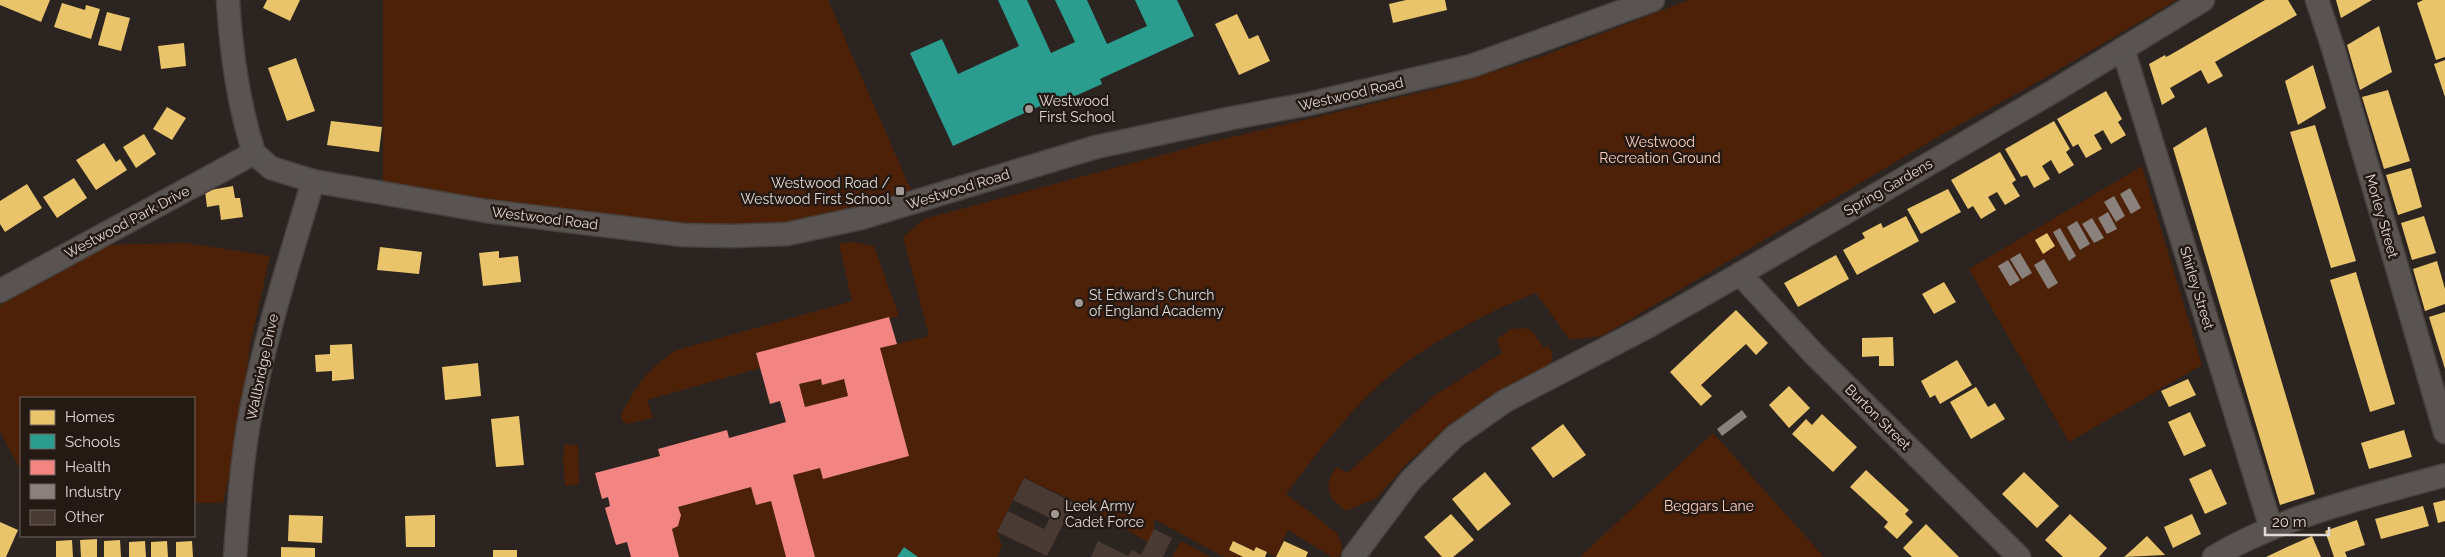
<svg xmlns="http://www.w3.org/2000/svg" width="2445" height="557" viewBox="0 0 2445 557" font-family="Raleway,sans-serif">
  <rect width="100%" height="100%" fill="#2b2421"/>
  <g fill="#4d2107">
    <path d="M383,0H828L911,190L754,235L383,193Z"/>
    <path d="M1689,0H2177L2034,84L1941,135L1602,336L1570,340L1536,293C1494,309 1453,331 1415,356C1364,391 1323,445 1286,494L1338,534L1343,552L1338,557H1332L1288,530L1276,557L1256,547L1254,551L1234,541L1243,557H1224L1154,519V529L1148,542L1093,510L1024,478L997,532L1002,546L997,557H918L904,547L897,557H815L793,475L820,468L824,479L909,456L880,348L929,336L903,237L924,219L1207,143L1451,85L1543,56Z"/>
    <path d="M2142,166L2202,365L2069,442L1969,269Z"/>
    <path d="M852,242L874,246L899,316L756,353L760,368L647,400L653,418L627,424L621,419L622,413C638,383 648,368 677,350L852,301L839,244Z"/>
    <path d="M186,243L270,256L250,346L238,436L223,503H194V398H21V471L0,431V306L28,285L98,245Z"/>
    <path d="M1524,328L1532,331L1544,348L1548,346L1552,352L1551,366L1446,431L1407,463L1377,498L1346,511L1331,498C1327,485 1328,477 1337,467L1347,473L1435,395L1502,353L1497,339L1511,329Z"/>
    <path d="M821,379L822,384L844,379L848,396L805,407L799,384Z"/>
    <path d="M1713,433L1824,557H1580Z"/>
    <path d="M565,444L578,445L579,484L565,486L563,456Z"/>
    <path d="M751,487L756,505L771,501L786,557H679L672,529L678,526L681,515L678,507Z"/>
    <path d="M1181,541L1211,557H1172Z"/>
  </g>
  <g fill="#e9c46a">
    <path d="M0,0H50L41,22L0,5Z"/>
    <path d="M267,0H300L290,21L263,8Z"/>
    <path d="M1406,0H1445L1447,10L1393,23L1389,4Z"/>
    <path d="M2265,0H2288L2297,15L2215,62L2223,76L2208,84L2201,70L2170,88L2175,97L2162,105L2149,64L2165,55L2166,57L2170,55Z"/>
    <path d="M2336,0H2372L2341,18Z"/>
    <path d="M2423,0H2445V57L2436,60L2417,3Z"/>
    <path d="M62,3L85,10L86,5L100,9L91,39L54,27Z"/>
    <path d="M107,12L130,18L121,51L98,45Z"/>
    <path d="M1237,14L1249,39L1258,35L1270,61L1239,75L1215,24Z"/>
    <path d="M2379,26L2392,72L2360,90L2347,45Z"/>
    <path d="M184,43L186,66L161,69L158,46Z"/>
    <path d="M296,58L315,111L287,121L268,68Z"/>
    <path d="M2445,60V97L2434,64Z"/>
    <path d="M2313,65L2326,108L2298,125L2285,81Z"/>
    <path d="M2388,90L2410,161L2384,169L2362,97Z"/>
    <path d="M2106,91L2122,119L2118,122L2126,135L2111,144L2103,130L2098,133L2094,135L2102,149L2086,158L2078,144L2073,147L2057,119Z"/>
    <path d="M167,107L186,118L172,140L153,129Z"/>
    <path d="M331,121L382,127L379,152L327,145Z"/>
    <path d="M2054,121L2070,149L2066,152L2074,165L2059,174L2051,160L2042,166L2050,179L2034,188L2027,175L2021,177L2005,149Z"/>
    <path d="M2315,125L2356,261L2331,268L2290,132Z"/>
    <path d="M2206,127L2315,494L2280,505L2173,148Z"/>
    <path d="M144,134L156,154L136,168L123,147Z"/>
    <path d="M104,143L116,162L120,159L127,170L96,190L76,160Z"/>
    <path d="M2000,152L2016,180L2012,183L2020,196L2005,205L1997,192L1988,197L1996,210L1981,219L1973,206L1968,209L1951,180Z"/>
    <path d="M2411,168L2422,207L2398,215L2386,175Z"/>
    <path d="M74,178L87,198L57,218L43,197Z"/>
    <path d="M27,184L42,208L5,232L0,224V201Z"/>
    <path d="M233,186L235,198H240L243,217L221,220L219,205L207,207L205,191Z"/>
    <path d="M1948,189L1961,212L1921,234L1907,209Z"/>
    <path d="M1906,216L1919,241L1857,275L1843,250L1865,238L1862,233L1881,223L1883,228Z"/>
    <path d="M2424,216L2436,253L2412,260L2401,223Z"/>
    <path d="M2047,233L2055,246L2043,254L2035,240Z"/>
    <path d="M380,247L422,252L419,274L377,270Z"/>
    <path d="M499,251V258L518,256L521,282L483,286L479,253Z"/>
    <path d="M1836,255L1849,279L1798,307L1784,283Z"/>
    <path d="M2437,261L2445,289V304L2425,311L2413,269Z"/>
    <path d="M2356,272L2395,404L2370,412L2330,280Z"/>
    <path d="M1944,282L1956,302L1934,314L1922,294Z"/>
    <path d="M1736,310L1768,343L1756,355L1746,344L1701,385L1712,396L1701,406L1670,372Z"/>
    <path d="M2445,312V369L2429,317Z"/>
    <path d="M1893,337L1894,366H1879V356L1862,357V338Z"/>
    <path d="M352,344L354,379L332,381V371L316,372L315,355L330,354V345Z"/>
    <path d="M1957,360L1972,385L1940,404L1935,395L1930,398L1921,381Z"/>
    <path d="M478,363L481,396L445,400L442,367Z"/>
    <path d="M2188,379L2196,395L2169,407L2161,391Z"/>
    <path d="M1789,386L1810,408L1789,428L1769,405Z"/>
    <path d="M1976,387L1988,407L1995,403L2005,419L1971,439L1950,402Z"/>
    <path d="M2190,412L2206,446L2184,456L2168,422Z"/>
    <path d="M1822,414L1857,447L1833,472L1792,434L1806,419L1812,425Z"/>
    <path d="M519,416L524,465L496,467L491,419Z"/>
    <path d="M1563,424L1586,455L1553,478L1531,448Z"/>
    <path d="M2404,430L2412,457L2369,469L2361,443Z"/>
    <path d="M2211,469L2227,504L2205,514L2189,479Z"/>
    <path d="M1866,470L1909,510L1905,514L1913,522L1897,539L1884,527L1888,522L1850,487Z"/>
    <path d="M1485,472L1511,504L1478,531L1452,499Z"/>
    <path d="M2024,472L2059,506L2037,528L2002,494Z"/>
    <path d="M2445,500V521L2438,523L2433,503Z"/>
    <path d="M2423,506L2429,526L2381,539L2375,519Z"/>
    <path d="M1451,514L1474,540L1453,557H1442L1424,537Z"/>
    <path d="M2070,514L2107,548L2099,557H2063L2045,540Z"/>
    <path d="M2192,514L2201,534L2173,548L2164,527Z"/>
    <path d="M289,515L323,516L322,543L288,541Z"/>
    <path d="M435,515V547H406L405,516Z"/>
    <path d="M2357,520L2365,545L2345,552L2347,557H2334L2325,531Z"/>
    <path d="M0,522L18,530L6,557H0Z"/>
    <path d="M1926,524L1959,557H1912L1903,548Z"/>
    <path d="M2147,536L2165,555L2124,557L2133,549Z"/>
    <path d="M2312,536L2321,557H2266L2287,547Z"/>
    <path d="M97,539V557H81L80,540Z"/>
    <path d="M72,540L73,557H56V541Z"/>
    <path d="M120,540L121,557H104V541Z"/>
    <path d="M145,541L146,557H129V542Z"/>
    <path d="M167,541L168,557H151V542Z"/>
    <path d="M192,541L193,557H176V542Z"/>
    <path d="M1233,541L1254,551L1256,547L1267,552L1265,557H1243L1229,550Z"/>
    <path d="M1284,541L1308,552L1306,557H1276Z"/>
    <path d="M281,547L315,548V557H281Z"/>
    <rect x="493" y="550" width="24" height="7"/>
  </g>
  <g fill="#2a9d8f">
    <path d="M998,0H1027L1051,53L1075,42L1055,0H1087L1107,44L1147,26L1135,0H1177L1194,36L1100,79L1102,84L1042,111L1040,106L953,146L910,53L942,39L958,74L1019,46Z"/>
    <path d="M904,547L918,557H897Z"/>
  </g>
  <path fill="#f28482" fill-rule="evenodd" d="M889,317L897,344L880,348L909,456L823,479L820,468L793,475L815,557H786L771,501L756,505L751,487L678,507L681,515L678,526L672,529L679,557H631L627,542L616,545L605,508L610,506L608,497L602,499L595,473L660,456L658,449L727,430L729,438L786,422L780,401L770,404L756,353ZM821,379L822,385L844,379L848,396L805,407L799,384Z"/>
  <g fill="#8a817c">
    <path d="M2130,188L2141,208L2131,214L2120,194Z"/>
    <path d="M2114,196L2125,216L2116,222L2104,202Z"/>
    <path d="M2108,212L2117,229L2107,234L2098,218Z"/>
    <path d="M2092,218L2104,238L2094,243L2082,224Z"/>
    <path d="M2077,221L2090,244L2080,250L2067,227Z"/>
    <path d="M2060,228L2076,256L2069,261L2053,232Z"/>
    <path d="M2020,253L2032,273L2022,279L2010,259Z"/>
    <path d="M2044,259L2058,283L2048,289L2034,265Z"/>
    <path d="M2008,260L2020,280L2010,286L1998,266Z"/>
    <path d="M1742,410L1747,417L1722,436L1717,429Z"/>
  </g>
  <g fill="#493a33">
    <path d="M1024,478L1074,503L1047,556L997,532L1008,511L1044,529L1050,518L1013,500Z"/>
    <path d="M1154,529L1172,538L1163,557H1091L1098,541L1128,556L1132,550L1141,555Z"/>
  </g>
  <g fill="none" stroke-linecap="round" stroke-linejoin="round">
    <defs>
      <g id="minor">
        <path d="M228,0C231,52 238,103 254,153"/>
        <path d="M2317,0L2333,48L2445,432"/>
        <path d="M2123,49L2271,528"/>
        <path d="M254,153L271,168L313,181L486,211L683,235L733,236L787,234L861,218L1096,147L1232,118L1308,104L1471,66L1653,0"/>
        <path d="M1740,274L1813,353L2019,557"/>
        <path d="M0,291L254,153"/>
        <path d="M235,557C239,500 243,442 256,387C271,317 293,249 313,181"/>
        <path d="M1353,557L1410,481L1455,436L1505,401L1647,327L1740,274L2054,91L2203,0"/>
        <path d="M2214,557C2284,515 2367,497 2445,475"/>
      </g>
    </defs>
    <use href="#minor" stroke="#48423f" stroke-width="25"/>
    <use href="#minor" stroke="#595452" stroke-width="22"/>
  </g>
  <g fill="#a19995" stroke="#251914" stroke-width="2">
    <circle cx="1029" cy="109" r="5"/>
    <rect x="895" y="186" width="10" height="10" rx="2.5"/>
    <circle cx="1079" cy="303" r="5"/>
    <circle cx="1055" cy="514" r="5"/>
  </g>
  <g text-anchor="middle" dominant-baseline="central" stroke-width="5" stroke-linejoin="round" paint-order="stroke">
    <g font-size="14" fill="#e0d8d4" stroke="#251914">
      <text transform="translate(1351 94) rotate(-13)">Westwood Road</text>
      <text transform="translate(1888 187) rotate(-30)">Spring Gardens</text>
      <text transform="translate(958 189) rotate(-17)">Westwood Road</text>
      <text transform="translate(2382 216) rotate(74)">Morley Street</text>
      <text transform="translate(545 218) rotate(7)">Westwood Road</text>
      <text transform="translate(127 222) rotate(-28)">Westwood Park Drive</text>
      <text transform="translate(2197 288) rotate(73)">Shirley Street</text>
      <text transform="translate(262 367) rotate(-78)">Wallbridge Drive</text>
      <text transform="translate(1878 417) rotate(45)">Burton Street</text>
    </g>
    <g font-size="14" fill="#e0d8d4" stroke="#251914" text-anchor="start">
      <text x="1039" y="101">Westwood<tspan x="1039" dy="16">First School</tspan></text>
      <text x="890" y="183" text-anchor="end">Westwood Road /<tspan x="890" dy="16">Westwood First School</tspan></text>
      <text x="1089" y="295">St Edward's Church<tspan x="1089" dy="16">of England Academy</tspan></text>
      <text x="1065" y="506">Leek Army<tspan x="1065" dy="16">Cadet Force</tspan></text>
    </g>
    <g font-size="14" fill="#fdd0bb" stroke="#251914">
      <text x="1660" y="142">Westwood<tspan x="1660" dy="16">Recreation Ground</tspan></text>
      <text x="1709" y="506">Beggars Lane</text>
    </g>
  </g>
  <rect x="20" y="397" width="175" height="140" fill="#251914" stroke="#706561"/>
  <rect x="30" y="410" width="25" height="15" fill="#e9c46a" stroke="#706561"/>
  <text x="65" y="422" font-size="15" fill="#e0d8d4">Homes</text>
  <rect x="30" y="434" width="25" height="15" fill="#2a9d8f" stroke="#706561"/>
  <text x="65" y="447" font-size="15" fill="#e0d8d4">Schools</text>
  <rect x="30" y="460" width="25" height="15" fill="#f28482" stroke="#706561"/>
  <text x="65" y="472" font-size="15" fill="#e0d8d4">Health</text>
  <rect x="30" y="484" width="25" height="15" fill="#8a817c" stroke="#706561"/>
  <text x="65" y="497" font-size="15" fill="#e0d8d4">Industry</text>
  <rect x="30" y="510" width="25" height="15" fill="#493a33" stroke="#706561"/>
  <text x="65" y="522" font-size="15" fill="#e0d8d4">Other</text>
  <path d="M2265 527v8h64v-8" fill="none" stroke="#e0d8d4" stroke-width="2.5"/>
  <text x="2272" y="527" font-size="15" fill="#e0d8d4" stroke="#251914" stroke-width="4" paint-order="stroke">20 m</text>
</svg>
